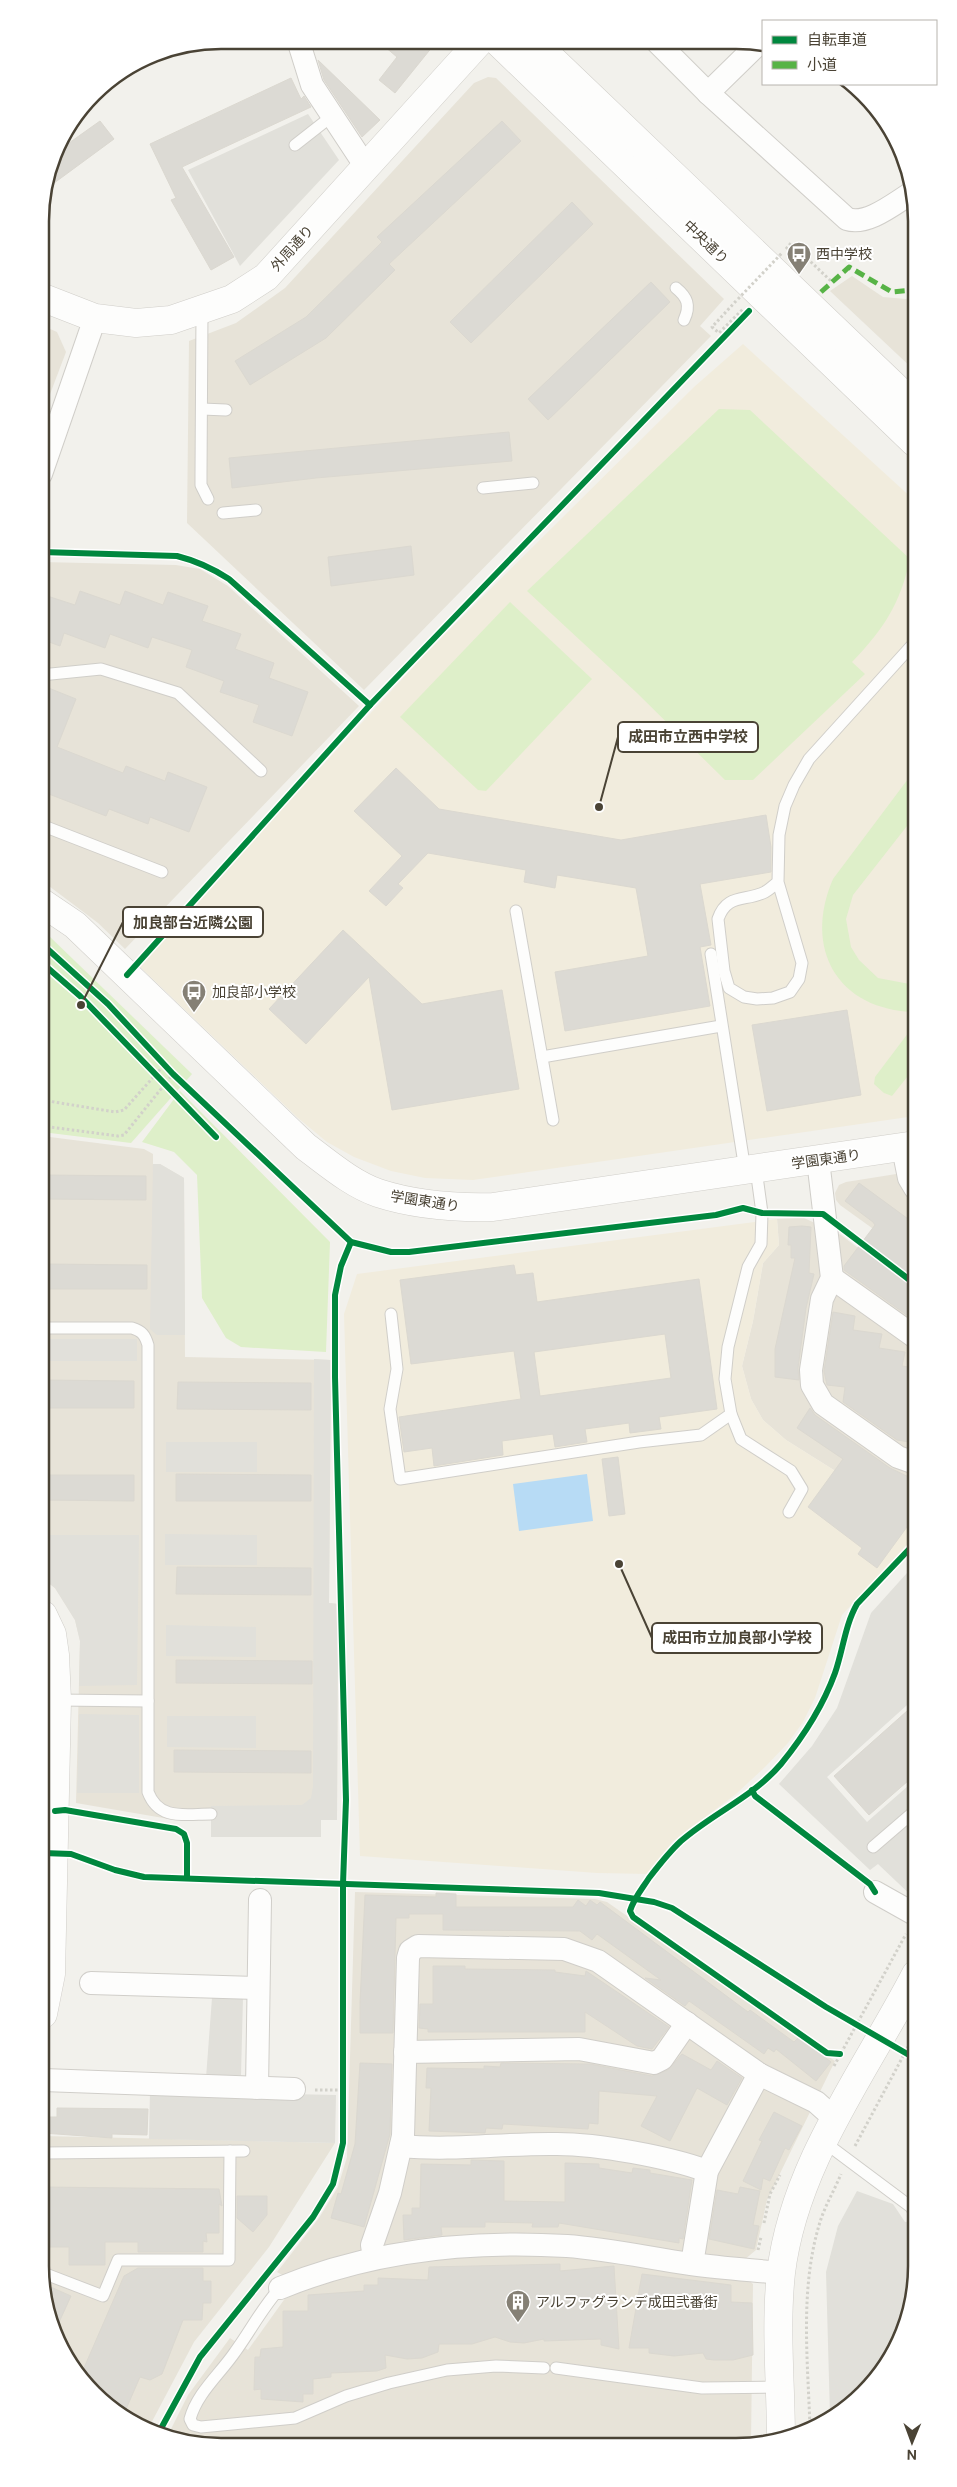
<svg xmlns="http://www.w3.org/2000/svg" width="957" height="2487" viewBox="0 0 957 2487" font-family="'DM Sans','Noto Sans JP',sans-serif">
  <rect width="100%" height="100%" fill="#f2f1ec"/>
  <g fill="#e7e3d8">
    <path d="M488,77L496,78L724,299L700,326L711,336L364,690L187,523L189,341L236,323L285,288L474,83Z"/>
    <path d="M852,276L883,297L906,299L914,295V370L830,291Z"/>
    <path d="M41,325L57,332L66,352L41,418Z"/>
    <path d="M41,562L176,565L200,569L228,586L359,706L125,949L98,923L41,880Z"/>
    <path d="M42,1136L144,1149L153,1154V1164H160L184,1178L185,1357L331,1360L329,1603L338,1604L337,1820H321V1837H211V1820L169,1819L76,1803L80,1641L75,1620L55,1588L42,1578Z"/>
    <path d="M915,1171V1259L840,1205L836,1200L835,1193L839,1185L846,1182Z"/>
    <path d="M804,1218L841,1235L915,1291V1521L786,1440L763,1420L751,1399L742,1366L753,1321L763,1263L779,1245L777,1219Z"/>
    <path d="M355,1892L595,1899L607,1902L835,2061L767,2200L756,2250L744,2260L576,2240L284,2276L277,2272L319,2218L338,2187L347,2157Z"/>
    <path d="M43,2136L335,2143L269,2247L194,2342L147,2431L140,2428L93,2394L64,2356L44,2302Z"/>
    <path d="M533,2253L747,2279L753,2284L751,2443L186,2444L167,2437L188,2395L230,2338L248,2350L286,2297L301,2289L390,2263L444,2255Z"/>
  </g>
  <g fill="#f1ecdd">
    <path d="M743,344L914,500L915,1116L473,1180L425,1178L391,1171L354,1157L327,1142L298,1118L138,965L430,649L694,387Z"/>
    <path d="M777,1219L779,1245L763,1263L753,1321L742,1366L751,1399L763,1420L786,1440L915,1521L916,1535L842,1615L815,1698L803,1722L788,1743L765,1767L736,1794L672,1842L649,1874L597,1873L360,1856L344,1314L357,1274Z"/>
  </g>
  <g fill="#deefc9">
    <path d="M719,409L750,410L910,559C900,604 884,629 852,662L865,674L753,780H725L637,693L527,591Z"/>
    <path d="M510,602L592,679L486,791L478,790L400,717Z"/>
    <path d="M914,771V817L853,895L846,919L851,947L859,960L878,978L915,985V1012C837,1010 803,948 833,879Z"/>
    <path d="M41,932L48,935L192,1074L131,1143L42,1132Z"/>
    <path d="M915,1024V1067L892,1096L884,1093L874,1084L875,1077Z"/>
    <path d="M180,1091L330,1242L326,1352L241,1347L226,1338L202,1298L197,1175L174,1152L142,1142Z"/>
  </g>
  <g fill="#e1e0da">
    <path d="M308,114L339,160L240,266L188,170Z"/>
    <path d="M153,1164H160L184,1178L185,1335H157L150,1329Z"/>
    <rect x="42" y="1339" width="95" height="22"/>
    <path d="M314,1359L331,1360L329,1603L338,1604L337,1820H321V1837H211V1806L302,1805L311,1798L313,1786Z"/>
    <rect x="166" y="1442" width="91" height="30"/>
    <path d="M165,1534L257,1535V1565H165Z"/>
    <path d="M42,1535H139L137,1685L79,1686L80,1641L75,1620L55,1588L42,1578Z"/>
    <path d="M916,1563V1697L827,1777L867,1822L916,1779V1900L878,1864L870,1870L779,1784L812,1746L837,1708L871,1613Z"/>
    <path d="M166,1625L256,1627V1657L166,1656Z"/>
    <path d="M79,1714L139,1715V1793H77Z"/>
    <path d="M167,1716H256V1748L167,1747Z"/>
    <path d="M243,1997L241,2075L206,2078L212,1998Z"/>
    <path d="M150,2091L336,2095L335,2143L149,2139Z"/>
    <path d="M857,2191L893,2204L905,2222L917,2220V2278L903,2335L872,2385L835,2416H830L826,2272L838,2226Z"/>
  </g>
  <path fill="#b7dbf5" d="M587,1474L593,1521L519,1531L513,1484Z"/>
  <g fill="#dcdad4" stroke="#dbd8d0" fill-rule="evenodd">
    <path d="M378,41H437L395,93L379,80L397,57Z"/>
    <path d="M318,60L380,120L362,137L324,80Z"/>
    <path d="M291,78L301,99L304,96L311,107L182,167L234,257L211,270L171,200L176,198L150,144Z"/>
    <path d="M100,121L114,139L46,189L59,140L63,135L69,143Z"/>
    <path d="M502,121L521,141L389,264L395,270L326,338L250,385L235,361L306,317L382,242L377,237Z"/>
    <path d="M572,202L593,224L471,343L450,322Z"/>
    <path d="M651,282L670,302L548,420L528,399Z"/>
    <path d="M509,432L512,461L316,478L232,488L229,458Z"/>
    <path d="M411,546L414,575L331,586L328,557Z"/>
    <path d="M80,591L120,605L125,591L163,605L168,592L208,606L202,621L241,634L235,649L274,663L269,678L308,692L292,736L253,722L259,705L220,692L224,681L186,667L192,650L152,637L148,648L110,634L105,648L64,633L60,646L41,639V594L75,605Z"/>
    <path d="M46,687L76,699L57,747L123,773L126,766L165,781L168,772L207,787L189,832L150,817L148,824L109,809L106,816L41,791V700Z"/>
    <path d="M396,768L439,809L621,840L766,815L771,847V872L700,884L711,945L700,947L710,1006L565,1031L555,972L648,956L636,888L557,875L555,888L524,882L526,870L428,853L398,884L403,888L386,906L369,891L402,856L354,811Z"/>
    <path d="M343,930L422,1004L502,990L519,1089L392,1110L369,977L306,1044L269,1009Z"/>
    <path d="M847,1010L861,1095L767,1111L752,1025Z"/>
    <path d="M42,1175L146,1176V1200L42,1199Z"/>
    <path d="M859,1183L915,1224V1321L844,1270V1266L875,1225L873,1222L845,1201Z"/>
    <path d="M802,1226L811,1227L809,1273L814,1274L806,1308L798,1368L799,1380L775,1377V1349L795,1258H791V1245H788L789,1227Z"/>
    <path d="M42,1264L147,1265V1289H42Z"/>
    <path d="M514,1265L516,1275L533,1273L537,1302L699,1279L717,1409L659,1417L661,1429L630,1433L629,1423L585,1429L587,1442L555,1447L553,1434L502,1441L503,1455L434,1466L432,1448L404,1452L399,1417L521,1399L514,1351L411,1364L400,1280ZM665,1334L671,1378L540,1396L534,1352Z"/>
    <path d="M833,1312L855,1316L853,1330L882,1334L879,1348L905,1352L902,1366L915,1368V1443L897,1440L843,1402L845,1387L827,1385L824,1371Z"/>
    <path d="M42,1380L134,1381V1408H42Z"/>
    <path d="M178,1382L311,1383V1410L177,1409Z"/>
    <path d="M810,1408L815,1415L890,1468L915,1480V1516L877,1568L858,1554L862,1548L808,1507L843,1459L797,1428Z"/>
    <path d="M618,1457L625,1514L609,1516L602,1459Z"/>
    <path d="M176,1474L311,1475V1501H176Z"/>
    <path d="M42,1475H134V1501L42,1500Z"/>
    <path d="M177,1567L311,1568V1595L176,1594Z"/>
    <path d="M176,1660L312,1661V1684L176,1683Z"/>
    <path d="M916,1703V1774L869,1815L834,1776Z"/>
    <path d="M174,1750L311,1751V1773L174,1772Z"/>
    <path d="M436,1893L456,1894V1907H573L578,1900L586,1906L590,1900L597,1905L600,1902L748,2012L750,2010L794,2042L799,2037L831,2062L816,2081L776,2049L774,2052L768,2048L764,2054L689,2001L685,2006L645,1978L661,1980L597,1934L592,1940L580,1931L443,1930V1914H409V1918H396L393,2033H360V2003L365,1895L436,1897Z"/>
    <path d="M433,1966H465V1969L555,1970V1972L585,1976L586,1971L669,2027L652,2049L637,2046L585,2012V2032H428V2029L419,2028L420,2004H433Z"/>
    <path d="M682,2054L711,2070L717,2061L742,2078L727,2105L697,2088L670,2141L641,2126L657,2096L599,2091L598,2124L589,2123L588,2129L503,2124L502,2129L486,2128L485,2133L429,2131L431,2088H426L427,2068L484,2069V2066L500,2067L501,2063L590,2064L652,2076L668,2070Z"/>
    <path d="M360,2063L392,2064L390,2134L364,2227L331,2218L338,2193L341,2194L355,2144Z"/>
    <path d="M57,2108L148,2109L147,2135L112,2134V2138L43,2133V2117H57Z"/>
    <path d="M774,2112L802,2126L789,2150L785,2148L770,2181L763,2178L761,2190L743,2181L762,2141L759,2140Z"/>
    <path d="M471,2160L504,2161V2201L565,2202V2163L599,2164V2168L632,2173L633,2168L650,2170V2173L692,2180L683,2239L679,2238V2243L559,2223L558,2227H532L533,2223L485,2222V2227H441L442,2235L404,2240L403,2215H412V2208H420L421,2164L471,2165Z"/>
    <path d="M43,2187L219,2189L222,2206L219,2204V2233H206L207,2242L203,2241V2252H138V2242H105V2265H69V2247H50V2240H43Z"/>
    <path d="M740,2187L760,2191L753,2225L759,2226L754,2249L709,2239L717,2190L738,2194Z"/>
    <path d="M237,2196H267V2215L253,2232L237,2218Z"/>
    <path d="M560,2264V2271L614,2266L619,2349L601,2345V2339L544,2341V2339L524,2343L510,2342L495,2337L472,2344H439L438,2352L422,2358L407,2359L385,2355L386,2368L377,2371L331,2373V2377L313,2379V2394H303V2402L261,2399V2389L254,2390L255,2357H260L261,2349L283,2347V2311H308V2295L364,2291V2285H378V2278L428,2280L429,2267Z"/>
    <path d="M138,2268H203V2281H211V2303H203L202,2320H183L162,2374L150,2380L140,2377L123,2416L93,2394L80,2377L124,2276Z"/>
    <path d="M642,2274L731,2285V2302L752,2303L753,2355L733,2360H714L706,2359L703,2353L674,2356L649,2353V2348H629Z"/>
    <path d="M44,2284L71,2296L55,2331L44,2302Z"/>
  </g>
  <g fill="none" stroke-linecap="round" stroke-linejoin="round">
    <defs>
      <g id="service">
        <path d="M295,145L332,116"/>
        <path d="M676,288C687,297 691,305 684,320"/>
        <path d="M202,311L201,474V485L208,499"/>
        <path d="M202,409L226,410"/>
        <path d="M483,488L533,483"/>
        <path d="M223,513L256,510"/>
        <path d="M41,675L101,669L178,693L261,771"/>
        <path d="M41,825L162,872"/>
        <path d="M778,882C774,885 770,889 765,892C745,902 727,893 718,919L724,971L729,988L744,997L757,999L773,998L790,992L799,979L802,963L778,882L779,835L785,806L794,785L809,759L914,643"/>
        <path d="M516,911L553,1120"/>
        <path d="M711,954L745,1170"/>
        <path d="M542,1057L721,1026"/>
        <path d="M756,1169L762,1213L761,1244L748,1267L728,1347L725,1379L731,1414L741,1439L791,1471L802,1489L789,1512"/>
        <path d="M391,1314L397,1369L390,1409L400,1479L639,1442L701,1435L731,1414"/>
        <path d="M42,1328H132C142,1331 145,1335 148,1345V1792C159,1821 185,1814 211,1814"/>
        <path d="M57,1700L148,1701"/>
        <path d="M873,1847L916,1810"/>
        <path d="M824,2142L911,2207L917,2218"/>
        <path d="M43,2154L44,2153L244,2151"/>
        <path d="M43,2273L103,2296L118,2260H229L230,2151"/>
        <path d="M280,2288C262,2308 251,2330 235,2352C220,2374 197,2393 190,2419L193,2425L201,2427L295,2418L346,2396L389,2383L447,2370L496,2366L544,2368"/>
        <path d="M556,2368L702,2388L781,2387"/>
      </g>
      <g id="minor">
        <path d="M298,40L312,85L366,167"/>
        <path d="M658,43L708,93L847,219C868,226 896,202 913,192"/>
        <path d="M708,93L759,43"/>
        <path d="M41,474L95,318"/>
        <path d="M903,1148L909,1178L915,1188"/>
        <path d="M818,1160L832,1278L822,1299L811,1370L812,1385L823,1404L898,1457L915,1463"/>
        <path d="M832,1278L915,1337"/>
        <path d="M875,1892L916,1915"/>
        <path d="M91,1983L258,1988"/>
        <path d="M405,2052L579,2049L654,2063L662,2059L687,2023"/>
        <path d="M43,2080L294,2089"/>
        <path d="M257,2088L260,1900"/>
        <path d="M401,2146C454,2151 505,2143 557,2144C598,2144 669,2157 707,2171"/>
        <path d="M374,2258L372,2245L390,2193L403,2136L408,1958L410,1951L418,1946L564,1949L598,1961L759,2074L816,2102L835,2119"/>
        <path d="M692,2264L707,2171L759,2074"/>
        <path d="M280,2288C370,2251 470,2240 567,2246C608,2249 649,2258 691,2264C721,2268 751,2270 781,2273"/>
      </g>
      <g id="tertiary">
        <path d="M498,42L914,442"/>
        <path d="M534,42L914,405"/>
        <path d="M41,297L95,318L136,323L171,320L232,299L266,277L479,42"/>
        <path d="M41,902L75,925L306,1147C329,1164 352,1184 378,1193C415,1205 454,1208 493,1207L915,1145"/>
        <path d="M43,1615L52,1634L55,1655L57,1700L51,1974L43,2014"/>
        <path d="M781,2440C781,2385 775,2328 781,2273C794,2163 867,2069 916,1974"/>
      </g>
    </defs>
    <use href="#service" stroke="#d0cec9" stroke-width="13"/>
    <use href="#minor" stroke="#d0cec9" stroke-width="24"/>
    <use href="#tertiary" stroke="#d0cec9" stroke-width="29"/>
    <g stroke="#d2d1ca" stroke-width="3" stroke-dasharray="2.5 2.5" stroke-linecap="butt">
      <path d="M786,249L791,243L832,282"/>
      <path d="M736,301L712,327L719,333L743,309"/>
      <path d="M42,1100L115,1112L124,1110L165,1064"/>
      <path d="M42,1126L118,1136L124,1135L173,1074"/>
      <path d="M834,2066L906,1934"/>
      <path d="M315,2090H344"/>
      <path d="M855,2146L916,2032"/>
      <path d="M764,2223L770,2194L780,2175"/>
      <path d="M758,2250L761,2237"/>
      <path d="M810,2429C808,2360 799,2286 821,2219C826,2204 835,2189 841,2174"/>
    </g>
    <use href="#service" stroke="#fdfdfc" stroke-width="11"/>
    <use href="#minor" stroke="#fdfdfc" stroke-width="22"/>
    <use href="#tertiary" stroke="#fdfdfc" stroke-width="28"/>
    <path stroke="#d2d1ca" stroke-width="3" stroke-dasharray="2.5 2.5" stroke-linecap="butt" d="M738,299L782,253"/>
    <path stroke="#57b346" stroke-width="5" stroke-dasharray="10 5" stroke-linecap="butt" d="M821,292L849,267L892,292L914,290"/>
    <defs>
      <g id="cycleway">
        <path d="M41,552L177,556C197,561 212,568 229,579L370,705"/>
        <path d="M42,944L108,1004L173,1074L351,1242L391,1252H409L716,1215L743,1208L762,1213L823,1214L915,1284"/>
        <path d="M42,963L80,996L216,1137"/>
        <path d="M127,975L370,705L749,311"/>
        <path d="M752,1790L755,1796L870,1884L875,1892"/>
        <path d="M55,1811L65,1810L176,1829L184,1834L187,1843V1878"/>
        <path d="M43,1853L71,1854L115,1870L144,1877L599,1893L654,1902L672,1908L826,2007L916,2059"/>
        <path d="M840,2054L827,2053L633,1917L630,1911C634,1898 642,1889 649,1878C659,1865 669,1852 681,1841C713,1813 753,1797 781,1764C803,1737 823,1706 835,1673C843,1650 845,1625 857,1604L916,1542"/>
        <path d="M158,2434L200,2357L313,2217L333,2184L343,2143V1884L346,1800L335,1377V1295L341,1266L351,1242"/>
      </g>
    </defs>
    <use href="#cycleway" stroke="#fff" stroke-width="9"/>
    <use href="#cycleway" stroke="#00873e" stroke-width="6"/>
  </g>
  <defs>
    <symbol id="bus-pin" viewBox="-11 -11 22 30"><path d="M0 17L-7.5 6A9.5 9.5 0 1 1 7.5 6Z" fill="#858075" stroke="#fff"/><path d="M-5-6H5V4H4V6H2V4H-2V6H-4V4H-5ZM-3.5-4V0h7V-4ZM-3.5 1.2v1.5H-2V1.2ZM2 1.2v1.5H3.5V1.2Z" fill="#fff"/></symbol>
    <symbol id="building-pin" viewBox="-11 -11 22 30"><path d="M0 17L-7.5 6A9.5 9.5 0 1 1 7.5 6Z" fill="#858075" stroke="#fff"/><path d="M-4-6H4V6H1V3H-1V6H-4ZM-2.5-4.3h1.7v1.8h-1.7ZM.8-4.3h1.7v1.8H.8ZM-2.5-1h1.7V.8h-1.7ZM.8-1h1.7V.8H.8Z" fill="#fff"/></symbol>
  </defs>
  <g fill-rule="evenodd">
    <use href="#bus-pin" x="785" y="240" width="28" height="38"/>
    <use href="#bus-pin" x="180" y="978" width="28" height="38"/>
    <use href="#building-pin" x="504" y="2288" width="28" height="38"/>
  </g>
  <g text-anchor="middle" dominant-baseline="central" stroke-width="4" stroke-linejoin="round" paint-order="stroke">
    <g font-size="14" fill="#4a4335" stroke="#fff">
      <text transform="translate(706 242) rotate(44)">中央通り</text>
      <text transform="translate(292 248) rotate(-48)">外周通り</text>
      <text transform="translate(826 1159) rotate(-8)">学園東通り</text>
      <text transform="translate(425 1201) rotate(9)">学園東通り</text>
    </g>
    <g font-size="14" fill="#4a4335" stroke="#fff" text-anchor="start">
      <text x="816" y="254">西中学校</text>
      <text x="212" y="992">加良部小学校</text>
      <text x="536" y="2302">アルファグランデ成田弐番街</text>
    </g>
  </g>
  <path d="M0 0H957V2487H0ZM221 49H736A172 172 0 0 1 908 221V2266A172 172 0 0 1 736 2438H221A172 172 0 0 1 49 2266V221A172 172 0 0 1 221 49Z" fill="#fff" fill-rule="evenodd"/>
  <path fill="none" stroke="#4a4335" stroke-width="2.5" d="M221 49H736A172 172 0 0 1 908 221V2266A172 172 0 0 1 736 2438H221A172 172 0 0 1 49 2266V221A172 172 0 0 1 221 49Z"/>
  <path fill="none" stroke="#4a4335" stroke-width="2" d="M599 807L618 737M81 1005L123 922M619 1564L652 1638"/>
  <g fill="#4a4335" stroke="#fff" stroke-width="2">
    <circle cx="599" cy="807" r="5"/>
    <circle cx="81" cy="1005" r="5"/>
    <circle cx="619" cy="1564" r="5"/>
  </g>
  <g fill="#fff" stroke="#4a4335" stroke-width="2">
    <rect x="618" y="722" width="140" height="30" rx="5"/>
    <rect x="123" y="907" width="140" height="30" rx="5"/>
    <rect x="652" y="1623" width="170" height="30" rx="5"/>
  </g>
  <g font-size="15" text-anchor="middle" font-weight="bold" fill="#4a4335">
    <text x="688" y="742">成田市立西中学校</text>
    <text x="193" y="928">加良部台近隣公園</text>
    <text x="737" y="1643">成田市立加良部小学校</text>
  </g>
  <rect x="762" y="20" width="175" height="65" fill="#ffffff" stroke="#b7b4ae"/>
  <rect x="772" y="36" width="25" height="8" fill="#00873e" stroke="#b7b4ae"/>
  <text x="807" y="45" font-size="15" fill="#4a4335">自転車道</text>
  <rect x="772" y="61" width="25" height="8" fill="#57b346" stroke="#b7b4ae"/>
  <text x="807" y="70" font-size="15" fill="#4a4335">小道</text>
  <g transform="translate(912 2442) rotate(181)" stroke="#ffffff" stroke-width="4" paint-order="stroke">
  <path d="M0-4L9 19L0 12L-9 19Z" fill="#4a4335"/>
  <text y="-8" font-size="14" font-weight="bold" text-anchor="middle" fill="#4a4335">N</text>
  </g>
</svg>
